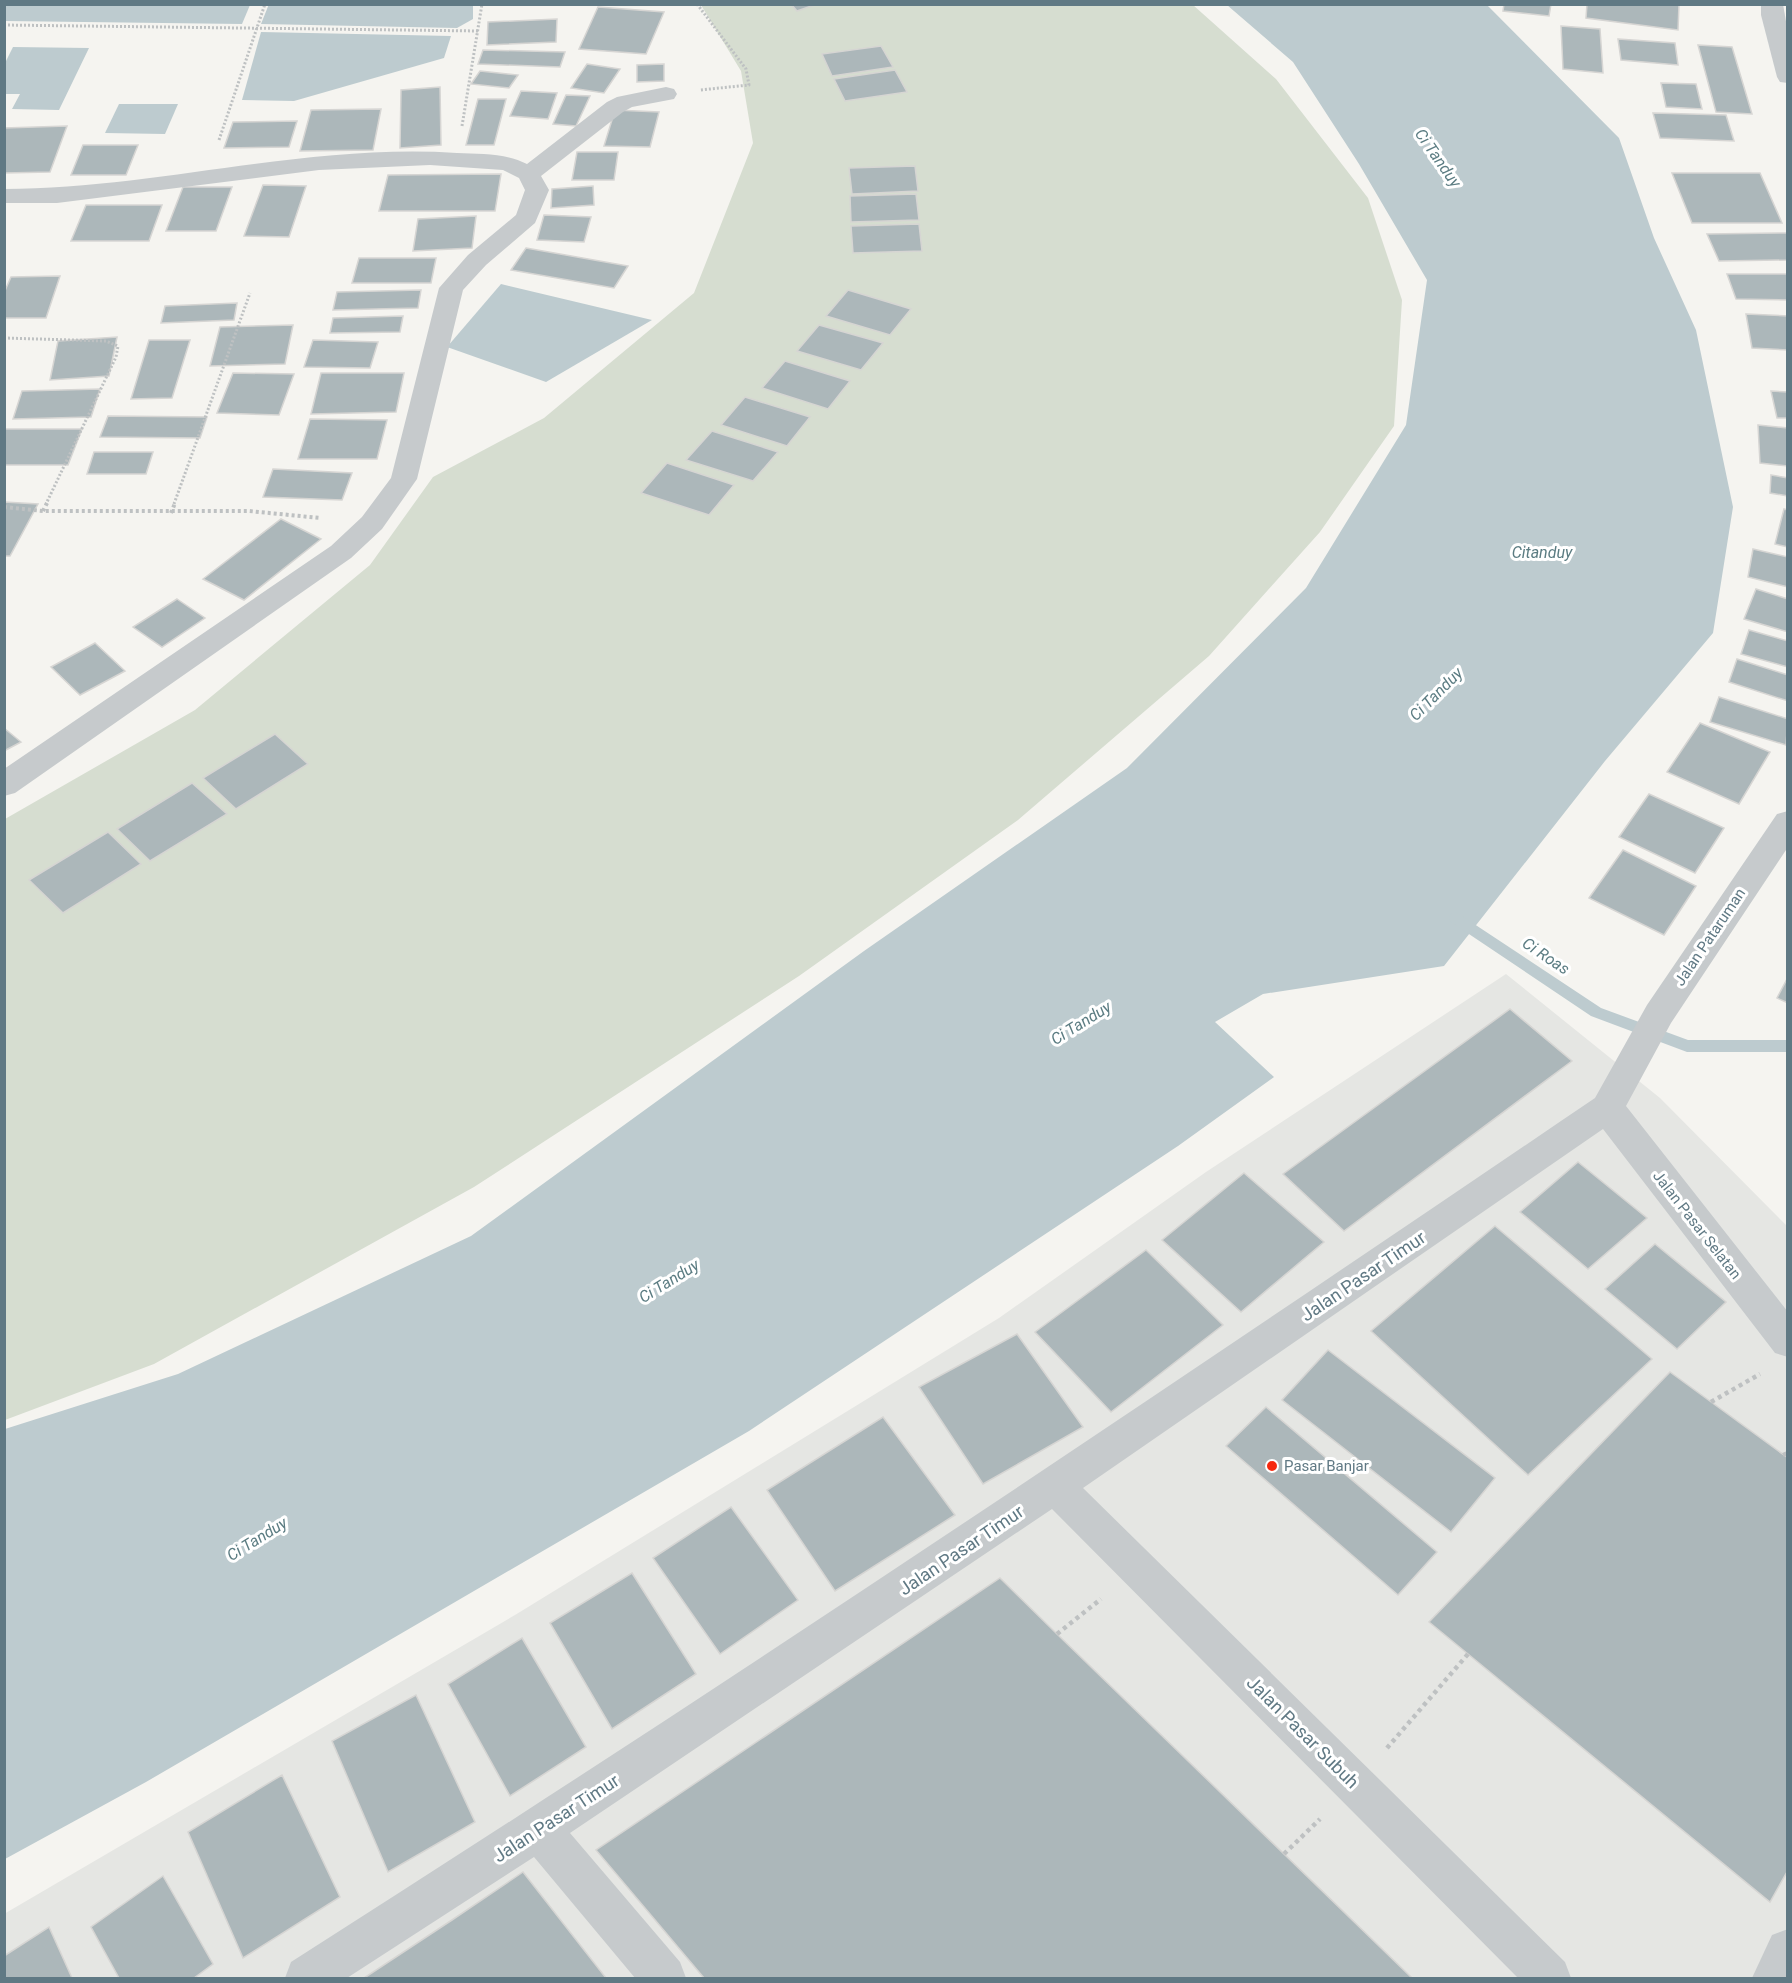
<svg xmlns="http://www.w3.org/2000/svg" width="1792" height="1983" viewBox="0 0 1792 1983" font-family="Roboto,sans-serif">
  <rect width="100%" height="100%" fill="#f5f4f0"/>
  <path fill="#e5e6e3" d="M1506,974L1660,1098L1787,1226V1978H5L4,1914L515,1615L999,1318L1206,1172Z"/>
  <path fill="#d6ddd0" d="M701,5H1193L1276,79L1368,198L1402,300L1394,426L1320,532L1209,656L1018,820L799,976L474,1187L154,1364L5,1420V819L195,710L370,565L433,477L544,418L694,293L753,143L741,71Z"/>
  <g fill="#bdcbcf">
    <path d="M5,4H249L250,5L242,24L5,21Z"/>
    <path d="M269,4L473,5V19L457,28L261,24Z"/>
    <path d="M1227,5H1487L1619,138L1654,238L1696,330L1733,507L1713,633L1605,761L1444,966L1263,994L1215,1022L1274,1077L1178,1146L749,1431L146,1782L5,1859V1429L178,1374L471,1236L864,951L1127,768L1306,588L1406,425L1427,280L1359,164L1293,62Z"/>
    <path d="M261,32L451,36L444,58L294,101L242,100Z"/>
    <path d="M13,47L89,48L59,110L12,109L20,94H5V63Z"/>
    <path d="M119,104H178L165,134L105,133Z"/>
    <path d="M501,284L652,320L546,382L447,347Z"/>
  </g>
  <g fill="none" stroke-linecap="round" stroke-linejoin="round">
    <path fill="#bdcbcf" fill-rule="evenodd" d="M1456,912L1601,1008L1688,1040H1788V1052H1687L1591,1016L1451,922L1449,918L1451,914Z"/>
  </g>
  <g fill="#acb7ba" stroke="#d6d5d3" stroke-width="1.5">
    <path d="M791,4H817L797,11Z"/>
    <path d="M1504,4H1551L1549,16L1503,11Z"/>
    <path d="M1587,4H1679L1678,30L1586,18Z"/>
    <path d="M598,7L664,12L646,54L579,49Z"/>
    <path d="M557,19L556,42L487,45L488,22Z"/>
    <path d="M1561,26L1600,29L1603,73L1563,69Z"/>
    <path d="M1618,39L1675,43L1678,65L1621,60Z"/>
    <path d="M1698,45L1732,47L1752,114L1716,112Z"/>
    <path d="M881,46L893,67L832,76L822,54Z"/>
    <path d="M483,50L565,52L560,67L478,64Z"/>
    <path d="M587,64L620,69L604,93L571,88Z"/>
    <path d="M664,64V81L637,82V65Z"/>
    <path d="M895,70L907,92L845,101L834,79Z"/>
    <path d="M480,71L518,75L509,88L471,84Z"/>
    <path d="M1661,83L1696,84L1702,109L1666,107Z"/>
    <path d="M440,87L441,145L400,148L401,90Z"/>
    <path d="M521,91L557,93L548,119L510,116Z"/>
    <path d="M566,95L590,96L576,126L553,124Z"/>
    <path d="M478,99H506L494,145H466Z"/>
    <path d="M381,109L373,150L300,151L311,110Z"/>
    <path d="M615,110L659,112L650,147L604,146Z"/>
    <path d="M1653,113L1726,115L1734,141L1660,138Z"/>
    <path d="M297,121L289,147L224,148L233,122Z"/>
    <path d="M67,126L50,172L4,173V128Z"/>
    <path d="M83,145H138L126,175H71Z"/>
    <path d="M577,152H618L614,180H572Z"/>
    <path d="M915,166L918,191L852,194L849,168Z"/>
    <path d="M1672,173H1760L1782,223H1692Z"/>
    <path d="M501,174L495,211H379L388,175Z"/>
    <path d="M263,185L306,186L289,237L244,236Z"/>
    <path d="M593,186L594,205L551,208L552,189Z"/>
    <path d="M183,187H232L216,231H166Z"/>
    <path d="M916,194L919,220L851,222L850,196Z"/>
    <path d="M86,205H162L149,241H71Z"/>
    <path d="M544,215L591,217L584,242L537,240Z"/>
    <path d="M476,216L472,248L413,251L418,219Z"/>
    <path d="M919,224L922,251L853,253L851,226Z"/>
    <path d="M1787,233L1788,260L1719,261L1707,234Z"/>
    <path d="M526,248L628,266L614,288L511,270Z"/>
    <path d="M359,258H436L431,283H352Z"/>
    <path d="M1727,274H1788V300L1736,299Z"/>
    <path d="M60,276L46,318H4V293L11,277Z"/>
    <path d="M421,290L418,308L333,310L337,292Z"/>
    <path d="M848,290L911,309L890,335L826,316Z"/>
    <path d="M237,303L234,320L161,323L165,306Z"/>
    <path d="M1746,314L1788,316V350L1752,348Z"/>
    <path d="M403,316L400,332L330,333L333,318Z"/>
    <path d="M293,325L285,364L210,366L220,327Z"/>
    <path d="M819,325L883,343L861,370L797,351Z"/>
    <path d="M117,337L109,376L50,380L58,341Z"/>
    <path d="M149,340H190L172,398L131,399Z"/>
    <path d="M313,340L378,342L370,368L304,367Z"/>
    <path d="M785,361L850,381L828,409L762,388Z"/>
    <path d="M233,373L294,374L279,415L217,413Z"/>
    <path d="M321,373H404L396,412L311,414Z"/>
    <path d="M100,389L91,417L13,419L22,391Z"/>
    <path d="M1771,391L1788,392V418H1777Z"/>
    <path d="M745,397L810,417L787,446L721,425Z"/>
    <path d="M108,416L207,417L200,438L100,437Z"/>
    <path d="M310,419L387,420L377,459H298Z"/>
    <path d="M1758,425L1788,428V466L1760,463Z"/>
    <path d="M4,429H82L68,465H4Z"/>
    <path d="M712,431L778,452L753,481L686,460Z"/>
    <path d="M94,452H153L146,474H87Z"/>
    <path d="M667,463L734,485L709,515L641,493Z"/>
    <path d="M273,469L352,473L342,500L263,497Z"/>
    <path d="M1771,475L1788,478V496L1770,493Z"/>
    <path d="M4,502L38,504L10,556H4Z"/>
    <path d="M1784,509L1788,510V547L1775,544Z"/>
    <path d="M281,519L321,539L244,600L203,579Z"/>
    <path d="M1753,549L1788,557V587L1748,577Z"/>
    <path d="M1756,589L1788,599V632L1744,619Z"/>
    <path d="M177,599L205,618L162,647L133,627Z"/>
    <path d="M1749,630L1788,641V667L1741,654Z"/>
    <path d="M95,643L125,671L80,695L51,667Z"/>
    <path d="M1737,659L1788,675V701L1729,682Z"/>
    <path d="M1719,697L1788,719L1786,745L1710,722Z"/>
    <path d="M1700,723L1770,752L1739,804L1667,772Z"/>
    <path d="M4,728L21,742L4,751Z"/>
    <path d="M275,734L308,764L236,809L203,778Z"/>
    <path d="M192,783L227,814L150,861L117,829Z"/>
    <path d="M1649,794L1724,828L1695,873L1619,837Z"/>
    <path d="M108,832L141,864L63,913L29,880Z"/>
    <path d="M1623,850L1696,886L1664,935L1589,898Z"/>
    <path d="M1788,977V1003L1777,998Z"/>
    <path d="M1510,1009L1572,1061L1344,1231L1283,1174Z"/>
    <path d="M1578,1162L1647,1218L1588,1269L1520,1212Z"/>
    <path d="M1244,1173L1324,1242L1241,1312L1162,1240Z"/>
    <path d="M1495,1226L1652,1359L1528,1475L1371,1331Z"/>
    <path d="M1655,1244L1726,1302L1677,1349L1605,1289Z"/>
    <path d="M1146,1250L1223,1325L1111,1412L1035,1332Z"/>
    <path d="M1017,1334L1083,1427L983,1484L919,1387Z"/>
    <path d="M1328,1350L1495,1478L1451,1532L1282,1400Z"/>
    <path d="M1670,1372L1788,1458V1870L1770,1902L1429,1622Z"/>
    <path d="M1266,1407L1437,1552L1398,1595L1226,1446Z"/>
    <path d="M883,1417L955,1515L835,1591L767,1490Z"/>
    <path d="M731,1507L798,1600L720,1654L653,1558Z"/>
    <path d="M632,1573L696,1674L612,1729L550,1623Z"/>
    <path d="M1000,1578L1057,1634L1412,1978H704L596,1850Z"/>
    <path d="M522,1638L586,1747L510,1796L448,1684Z"/>
    <path d="M416,1695L475,1822L388,1872L332,1741Z"/>
    <path d="M282,1775L340,1897L243,1958L188,1832Z"/>
    <path d="M523,1872L606,1978H364L452,1920Z"/>
    <path d="M163,1876L213,1964L194,1978H119L91,1927Z"/>
    <path d="M49,1927L72,1978H4V1956Z"/>
  </g>
  <g fill="none" stroke-linecap="round" stroke-linejoin="round">
    <g stroke="#bec1c2" stroke-width="3" stroke-dasharray="2 2" stroke-linecap="butt">
      <path d="M697,4L746,69L749,85L700,90"/>
      <path d="M4,25L478,31"/>
      <path d="M462,126L482,4"/>
      <path d="M219,140L265,4"/>
      <path d="M4,338L106,341L118,346L116,357L46,504"/>
      <path d="M174,504L250,293"/>
    </g>
    <g stroke="#bec1c2" stroke-width="4" stroke-dasharray="3 3" stroke-linecap="butt">
      <path d="M4,507L43,511H249L320,518"/>
      <path d="M43,511L47,503"/>
      <path d="M171,513L175,503"/>
    </g>
    <g stroke="#bec1c2" stroke-width="4.5" stroke-dasharray="4 4" stroke-linecap="butt">
      <path d="M1711,1402L1760,1374"/>
      <path d="M1783,1455L1788,1453"/>
      <path d="M1057,1634L1101,1599"/>
      <path d="M1387,1748L1468,1654"/>
      <path d="M1284,1854L1320,1819"/>
    </g>
    <g fill="#c6cacc" fill-rule="evenodd">
      <path d="M1761,4H1783L1788,33V83L1780,82L1777,77L1761,15Z"/>
      <path d="M666,87L674,89L677,94L674,99L632,107L623,112L541,176L549,190L535,223L486,265L463,290L417,479L382,529L351,558L15,793L4,796V769L331,546L362,517L391,478L439,288L468,255L516,215L525,190L519,178L503,170L430,165L319,170L57,203H4V189C156,189 305,143 457,153C481,154 506,153 527,164L607,102L617,97Z"/>
      <path d="M1788,811V847L1671,1023L1626,1106L1788,1312V1357L1775,1353L1603,1129L1083,1488L1565,1962L1571,1978H1518L1052,1509L570,1833L680,1962L686,1978H635L534,1857L347,1978H285L291,1962C731,1682 1163,1391 1595,1098L1647,1005L1777,814Z"/>
      <path d="M1788,1929V1978H1752L1772,1935Z"/>
    </g>
  </g>
  <circle fill="#f6290f" stroke="#fff" stroke-width="2" cx="1272" cy="1466" r="6"/>
  <g text-anchor="middle" dominant-baseline="central" stroke-width="6" stroke-linejoin="round" paint-order="stroke">
    <g font-size="15" fill="#607984" stroke="#fff">
      <text transform="translate(1710 937) rotate(-56)">Jalan Pataruman</text>
      <text transform="translate(1697 1225) rotate(52)">Jalan Pasar Selatan</text>
    </g>
    <g font-size="15" fill="#607984" stroke="#fff" text-anchor="start">
      <text x="1284" y="1466">Pasar Banjar</text>
    </g>
    <g font-size="16" font-style="italic" fill="#5b7c82" stroke="#fff">
      <text transform="translate(1438 158) rotate(55)">Ci Tanduy</text>
      <text x="1542" y="552">Citanduy</text>
      <text transform="translate(1436 694) rotate(-45)">Ci Tanduy</text>
      <text transform="translate(1546 956) rotate(34)">Ci Roas</text>
      <text transform="translate(1081 1023) rotate(-32)">Ci Tanduy</text>
      <text transform="translate(669 1281) rotate(-32)">Ci Tanduy</text>
      <text transform="translate(257 1539) rotate(-32)">Ci Tanduy</text>
    </g>
    <g font-size="18" fill="#607984" stroke="#fff">
      <text transform="translate(1363 1276) rotate(-34)">Jalan Pasar Timur</text>
      <text transform="translate(961 1550) rotate(-34)">Jalan Pasar Timur</text>
      <text transform="translate(1303 1732) rotate(45)">Jalan Pasar Subuh</text>
      <text transform="translate(556 1818) rotate(-33)">Jalan Pasar Timur</text>
    </g>
  </g>
  <rect width="1792" height="1983" fill="none" stroke="#607984" stroke-width="12"/>
</svg>
